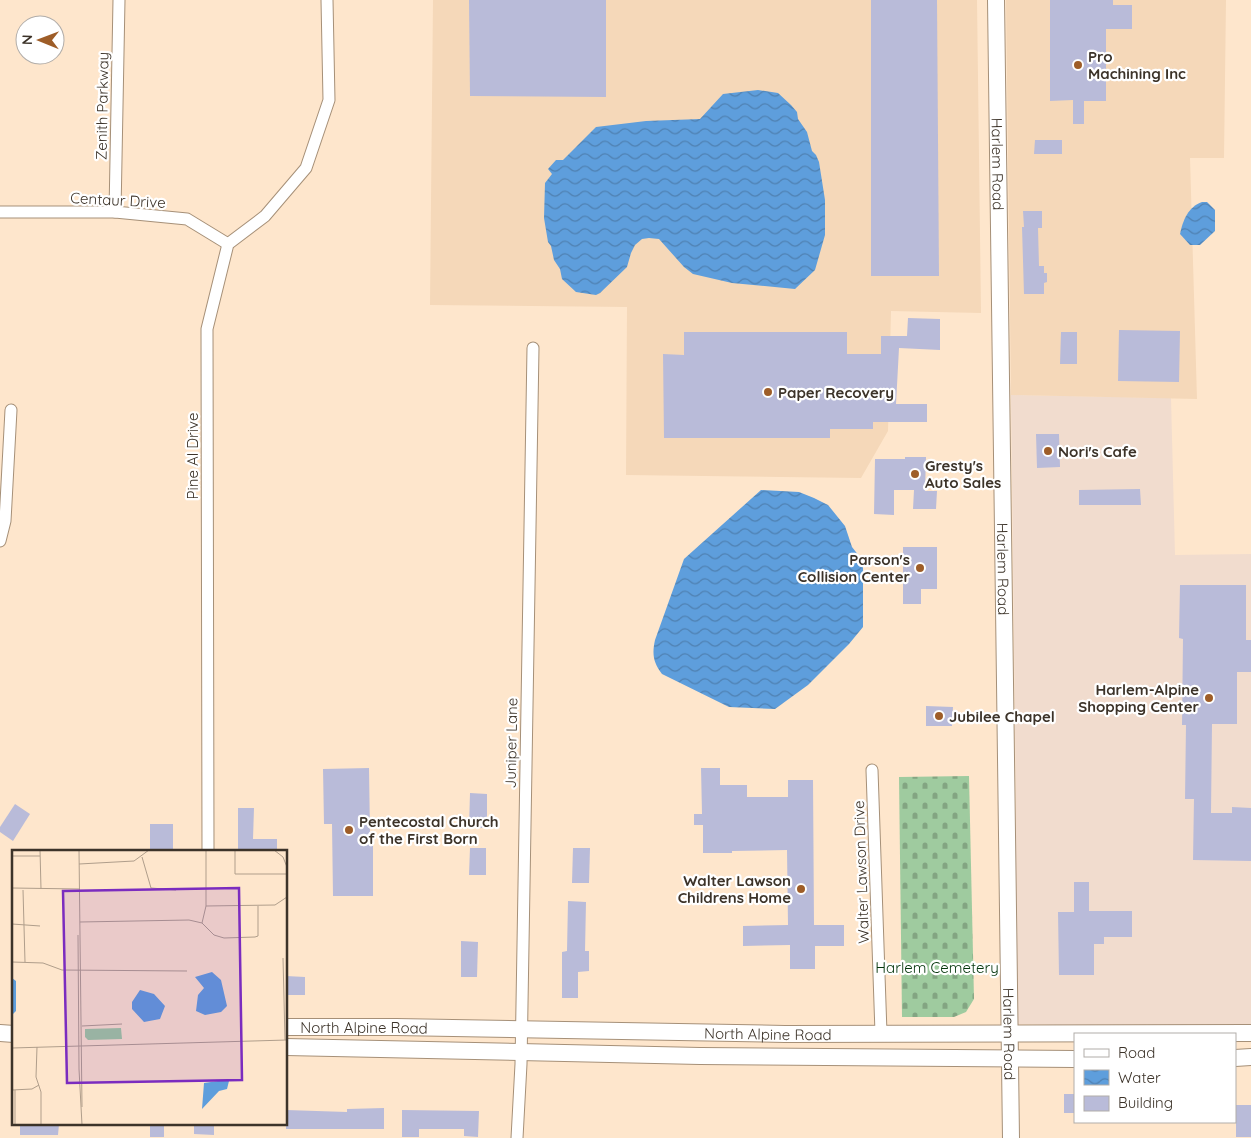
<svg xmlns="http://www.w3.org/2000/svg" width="1251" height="1138" viewBox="0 0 1251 1138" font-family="Quicksand,sans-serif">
  <defs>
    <pattern id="cemetery-stones" width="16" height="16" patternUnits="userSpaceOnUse" patternTransform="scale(1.25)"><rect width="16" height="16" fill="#9fcb9f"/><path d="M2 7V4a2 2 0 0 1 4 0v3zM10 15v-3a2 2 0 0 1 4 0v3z" fill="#83a582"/></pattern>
    <pattern id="water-waves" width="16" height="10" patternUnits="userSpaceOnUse" patternTransform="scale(1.25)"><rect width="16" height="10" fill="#5e9edc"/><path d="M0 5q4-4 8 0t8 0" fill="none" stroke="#4f81b2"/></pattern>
  </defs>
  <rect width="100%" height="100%" fill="#fee6cc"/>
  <path fill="#f1dcce" d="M1011,395L1171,398L1175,555L1251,554V1026L1184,1028L1015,1024L1016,807Z"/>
  <g fill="#f5d8b9">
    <path d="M433,0H977L981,313L891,311L888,431L861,478L626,475L627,307L430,305Z"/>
    <path d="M1006,0H1226L1224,158H1190L1197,399L1011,395Z"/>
  </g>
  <path fill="url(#cemetery-stones)" d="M969,776L974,999L966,1012L954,1017H902L899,777Z"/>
  <g fill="url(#water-waves)">
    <path d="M758,90L778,93L791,105L797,112L798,119L807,132L812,151L816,155L819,162L825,200V235L815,270L795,289L732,283L693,274L684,267L659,239L649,238L642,239L635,245L631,253L627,267L600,293L596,295L576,292L562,279L560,269L554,260L551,246L548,242L544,218L545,183L552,174L548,169L556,160H563L596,127L646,121L700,119L723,94Z"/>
    <path d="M1202,202H1207L1215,210V231L1200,245H1190L1180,234C1183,220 1188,207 1202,202Z"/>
    <path d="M761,490L799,492L814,498L828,505L845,526L852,547L863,561V627L849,644L808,685L775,709L729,707L662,674C653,662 652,654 655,640L684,559Z"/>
  </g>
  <g fill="#b9bbd9">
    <path d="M469,0H606V97L470,96Z"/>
    <path d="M871,0H937L939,276H871Z"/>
    <path d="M1050,0H1113V5H1132V29H1106V101H1084V124H1073V100L1050,101Z"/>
    <path d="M1035,140H1062V154H1034Z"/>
    <path d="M1023,211H1042V228H1038L1039,266H1044V273H1047V282L1044,283V294H1024L1022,227H1024Z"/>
    <path d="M908,318L940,319V350L899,348L896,404H927V422H873V429H830V438H664L663,354L684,355V332H847V354H881V336H907Z"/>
    <path d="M1119,330L1180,331L1179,382L1118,381Z"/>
    <path d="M1061,332H1077V364H1060Z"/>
    <path d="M1036,434H1059L1060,467L1037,468Z"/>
    <path d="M905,457H926L925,491H937L936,509H913L914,490H894V515L874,514L875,459H905Z"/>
    <path d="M1140,489L1141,505H1079V490Z"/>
    <path d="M903,547H937V589H921V604H903Z"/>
    <path d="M1180,585H1246V640H1251V672H1237V724H1212L1211,813H1232V807L1251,808V861L1193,860L1194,799H1185L1186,725H1182L1183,639L1179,638Z"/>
    <path d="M926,706L953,707L952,726H926Z"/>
    <path d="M369,768L370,834H373V896H333L332,824H324L323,769Z"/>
    <path d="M701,768H720V785H747V797H788V780H813L814,925H844V946H815V969H790V945L743,946V926L788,925L787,850L732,851V853H703V825H694V814H702Z"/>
    <path d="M470,793L487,794V828H469Z"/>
    <path d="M15,804L30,814L13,841L0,832V827Z"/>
    <path d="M238,808H254L253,839H277V852H238Z"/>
    <rect x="150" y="824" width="23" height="28"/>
    <path d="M470,848H486V875H469Z"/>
    <path d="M573,848H590L589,883H572Z"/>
    <path d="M1074,882H1089V911H1132V937H1104V944H1094V975H1059L1058,912H1074Z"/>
    <path d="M568,901L586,902L585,951H589V971L578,972V998H562V952L567,951Z"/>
    <path d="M461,941L478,942L477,977H461Z"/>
    <path d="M286,976L305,977V995H286Z"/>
    <rect x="1064" y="1094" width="11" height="19"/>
    <rect x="1236" y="1105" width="15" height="32"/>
    <path d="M384,1108V1129H286V1110L347,1112V1109Z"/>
    <path d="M402,1110L479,1111L478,1137L464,1136V1129H419V1137H402Z"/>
    <path d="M20,1124H59L58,1135H20Z"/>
    <rect x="150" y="1124" width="14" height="13"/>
    <path d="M194,1124H214V1135L194,1134Z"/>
  </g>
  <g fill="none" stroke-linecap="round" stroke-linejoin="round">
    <defs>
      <g id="minor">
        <path d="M0,212H115L187,219L228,244"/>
        <path d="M115,212L119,0"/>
        <path d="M0,541L5,521L11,410"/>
        <path d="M872,770L881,1033"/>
        <path d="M208,852L207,329L228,244L265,216L306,168L329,100L327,0"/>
        <path d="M517,1138L521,1064L533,348"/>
      </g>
      <g id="secondary">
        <path id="s1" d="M996,0L1011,1138"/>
        <path id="s2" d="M286,1027H396L785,1034L1251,1033"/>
        <path d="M0,1033L14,1034"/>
        <path d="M286,1047L700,1056L1075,1059"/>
        <path d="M1235,1058L1251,1057"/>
      </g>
    </defs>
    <use href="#minor" stroke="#a69078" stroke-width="13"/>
    <use href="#secondary" stroke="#a69078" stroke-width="18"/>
    <use href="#minor" stroke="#fff" stroke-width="11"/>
    <use href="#secondary" stroke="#fff" stroke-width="16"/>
  </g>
  <g fill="#9e5d28" stroke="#fff" stroke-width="2">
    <circle cx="1078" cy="65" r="5"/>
    <circle cx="768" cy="392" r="5"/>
    <circle cx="1048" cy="451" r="5"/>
    <circle cx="915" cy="474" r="5"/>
    <circle cx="920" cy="568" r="5"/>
    <circle cx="1209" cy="698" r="5"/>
    <circle cx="939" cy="716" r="5"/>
    <circle cx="349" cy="830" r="5"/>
    <circle cx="801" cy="889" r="5"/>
  </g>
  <g text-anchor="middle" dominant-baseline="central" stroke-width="4.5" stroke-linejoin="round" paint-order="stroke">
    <g font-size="15" font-weight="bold" fill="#3c3329" stroke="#fff" text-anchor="start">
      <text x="1088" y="56">Pro<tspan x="1088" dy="17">Machining Inc</tspan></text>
      <text x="778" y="392">Paper Recovery</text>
      <text x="1058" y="451">Nori's Cafe</text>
      <text x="925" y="465">Gresty's<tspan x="925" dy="17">Auto Sales</tspan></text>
      <text x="910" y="559" text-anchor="end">Parson's<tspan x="910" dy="17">Collision Center</tspan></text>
      <text x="1199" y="689" text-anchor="end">Harlem-Alpine<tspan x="1199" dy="17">Shopping Center</tspan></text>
      <text x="949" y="716">Jubilee Chapel</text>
      <text x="359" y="821">Pentecostal Church<tspan x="359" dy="17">of the First Born</tspan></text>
      <text x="791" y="880" text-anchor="end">Walter Lawson<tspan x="791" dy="17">Childrens Home</tspan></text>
    </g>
    <g font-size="15" fill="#3c3329" stroke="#fff">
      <text transform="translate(102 106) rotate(-89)">Zenith Parkway</text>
      <text stroke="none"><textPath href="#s1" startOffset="164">Harlem Road</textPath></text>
      <text transform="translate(118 200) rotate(3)">Centaur Drive</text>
      <text transform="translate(192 456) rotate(-90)">Pine Al Drive</text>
      <text stroke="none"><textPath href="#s1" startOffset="569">Harlem Road</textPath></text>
      <text transform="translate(511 743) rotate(-89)">Juniper Lane</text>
      <text transform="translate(861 872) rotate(-92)">Walter Lawson Drive</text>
      <text stroke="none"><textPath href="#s2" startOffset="78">North Alpine Road</textPath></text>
      <text stroke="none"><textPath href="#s2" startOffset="482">North Alpine Road</textPath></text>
      <text stroke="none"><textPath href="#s1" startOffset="1034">Harlem Road</textPath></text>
    </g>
    <g font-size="15" fill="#03350b" stroke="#fff">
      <text x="937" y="967">Harlem Cemetery</text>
    </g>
  </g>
  <g transform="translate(12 850)">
    <rect width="275" height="275" fill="#fee6cc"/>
    <path d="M109,178L110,189L76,190L73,187V179Z" fill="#9fcb9f"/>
    <path d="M200,122L209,130L215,156L209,162L193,165L184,161L186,145L192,138L183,127ZM0,128L4,131V161L0,165ZM128,140L142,144L153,156L148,169L132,172L120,159V152ZM213,230L217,231L215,239L207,241L190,259L192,233Z" fill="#5e9edc"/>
    <path fill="none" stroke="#b09e8b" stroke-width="1" d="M28,0L29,39M67,0L70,257M223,0V24H275M262,0L271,7L275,17M0,6H28M130,7L139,38L164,40M67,14L122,11L137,0M0,38L68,39M11,40L13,112M194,56L263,55L275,47M68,72L177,70L190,73L202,85L212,88L243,87L246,86V56M190,73L194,56V0M0,74L28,76M66,85L67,219L70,275M271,108L273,190M0,112L31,113L50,120L175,121M70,176L110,174M25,197L24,227L29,242V275M0,198L275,190M0,240L20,239L27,235M3,240V275"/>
    <path fill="#7b2cbf" fill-opacity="0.15" stroke="#7b2cbf" stroke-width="2.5" d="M227,38L230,230L55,233L51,41Z"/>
    <rect width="275" height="275" fill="none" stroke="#3c3329" stroke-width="2.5"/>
  </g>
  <rect x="1074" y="1033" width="162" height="90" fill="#ffffff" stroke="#b1ada9"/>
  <rect x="1084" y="1049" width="25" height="8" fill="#ffffff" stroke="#b1ada9"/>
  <text x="1118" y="1058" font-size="15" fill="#3c3329">Road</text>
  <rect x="1084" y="1070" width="25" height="15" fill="url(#water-waves)" stroke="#b1ada9"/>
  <text x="1118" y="1083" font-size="15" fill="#3c3329">Water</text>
  <rect x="1084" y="1096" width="25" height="15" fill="#b9bbd9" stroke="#b1ada9"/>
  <text x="1118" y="1108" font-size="15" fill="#3c3329">Building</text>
  <g transform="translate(40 40) rotate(271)"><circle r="24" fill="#ffffff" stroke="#b1ada9"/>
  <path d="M0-4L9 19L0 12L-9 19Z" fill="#9e5d28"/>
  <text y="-8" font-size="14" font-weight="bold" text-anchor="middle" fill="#3c3329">N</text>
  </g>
</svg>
